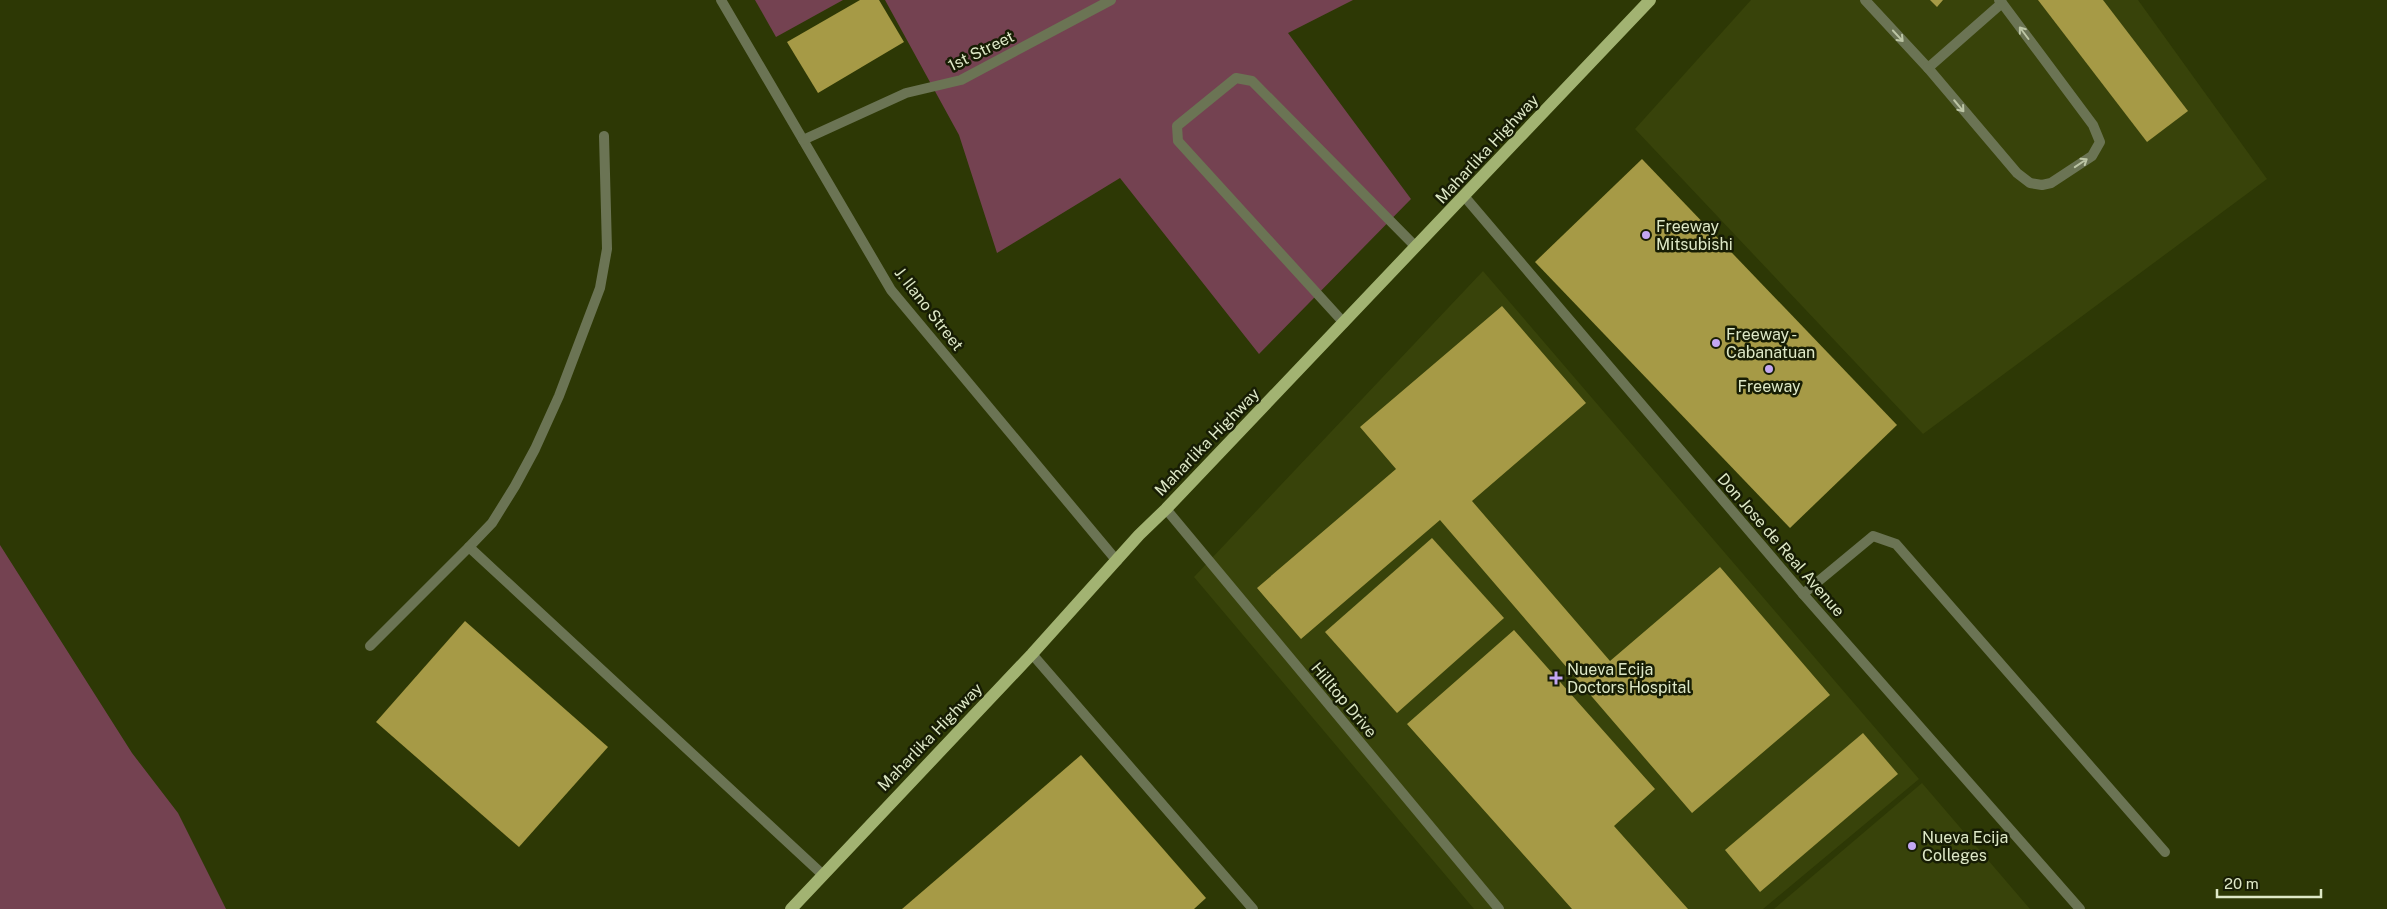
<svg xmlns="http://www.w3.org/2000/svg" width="2387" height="909" viewBox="0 0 2387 909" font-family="'Public Sans',sans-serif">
  <rect width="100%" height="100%" fill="#2d3805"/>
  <g fill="#38430a">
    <path d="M1751,0H2138L2267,179L1923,434L1635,129Z"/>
    <path d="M1483,271L1919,779L1763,909H1474L1194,577Z"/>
    <path d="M1922,783L2030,909H1774Z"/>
  </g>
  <g fill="#744251">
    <path d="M755,0H843L776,37Z"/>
    <path d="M885,0H1353L1288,33L1411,199L1259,354L1120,178L997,253L959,135Z"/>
    <path d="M0,545L132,753L178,813L226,909H0Z"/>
  </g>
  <g fill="#a69a46">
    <path d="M860,0H879L904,42L818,93L787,42Z"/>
    <path d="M1930,0H1943L1937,7Z"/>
    <path d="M2038,0H2103L2188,111L2147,142Z"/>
    <path d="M1642,159L1897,425L1790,528L1535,262Z"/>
    <path d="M1502,306L1586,403L1472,501L1610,661L1720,567L1830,695L1692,813L1440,520L1301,639L1257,588L1396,469L1360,427Z"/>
    <path d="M1432,538L1504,618L1397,713L1325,632Z"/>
    <path d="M465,621L608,747L519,847L376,722Z"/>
    <path d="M1514,630L1655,789L1614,826L1688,909H1572L1407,724Z"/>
    <path d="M1863,733L1898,774L1760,892L1725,850Z"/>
    <path d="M1081,755L1206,898L1194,909H902Z"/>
  </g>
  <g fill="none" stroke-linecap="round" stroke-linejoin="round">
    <g stroke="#6b7454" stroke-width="10">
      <path d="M1865,0L1928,68L2002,3L1999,0"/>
      <path d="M1928,68L2017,173L2030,183L2042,185L2051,183L2092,156L2100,142L2093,125L2002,3"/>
      <path d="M1344,323L1178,141L1177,126L1236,78L1252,81L1416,247"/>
      <path d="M469,547L492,523L515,486L535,449L559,396L600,288L607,249L604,136"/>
      <path d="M1803,594L1873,536L1896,544L2165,852"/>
      <path d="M370,646L469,547L822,874"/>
    </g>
    <g stroke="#6b7454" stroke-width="10">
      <path d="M721,0L891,290L1117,561"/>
      <path d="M803,140L906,93L961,80L1111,0"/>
      <path d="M1464,196L1803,594L2080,909"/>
      <path d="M1166,509L1499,909"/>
      <path d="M1032,654L1253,909"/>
    </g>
    <path stroke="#a2b372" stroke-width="12" d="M791,909L1032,654L1139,535L1166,509L1650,0"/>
  </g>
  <defs><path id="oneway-shaft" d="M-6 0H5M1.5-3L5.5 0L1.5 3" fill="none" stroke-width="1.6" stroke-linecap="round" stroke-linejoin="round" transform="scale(1.25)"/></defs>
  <g stroke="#bcc5a4">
    <use href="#oneway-shaft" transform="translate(2024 33) rotate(-127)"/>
    <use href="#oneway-shaft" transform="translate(1898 36) rotate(47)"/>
    <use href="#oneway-shaft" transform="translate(1959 106) rotate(50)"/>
    <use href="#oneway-shaft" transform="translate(2081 163) rotate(-34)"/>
  </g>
  <g fill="#c3a7f2" stroke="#171d04" stroke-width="2">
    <circle cx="1646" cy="235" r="5"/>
    <circle cx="1716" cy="343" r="5"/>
    <circle cx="1769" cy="369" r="5"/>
    <path d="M1553.5 670.5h5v5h5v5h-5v5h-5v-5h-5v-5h5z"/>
    <circle cx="1912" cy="846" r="5"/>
  </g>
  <g text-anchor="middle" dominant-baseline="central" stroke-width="5" stroke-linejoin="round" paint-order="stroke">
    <g font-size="16" fill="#dee8c7" stroke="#171d04">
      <text transform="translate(981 51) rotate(-26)">1st Street</text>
      <text transform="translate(1487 149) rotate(-47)">Maharlika Highway</text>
      <text transform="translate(929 309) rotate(52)">J. Ilano Street</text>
      <text transform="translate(1207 442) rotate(-46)">Maharlika Highway</text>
      <text transform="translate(1781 545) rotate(49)">Don Jose de Real Avenue</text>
      <text transform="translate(1344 700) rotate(50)">Hilltop Drive</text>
      <text transform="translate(930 737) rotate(-46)">Maharlika Highway</text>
    </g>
    <g font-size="16" fill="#dee8c7" stroke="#171d04" text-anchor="start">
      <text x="1656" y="226">Freeway<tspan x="1656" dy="18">Mitsubishi</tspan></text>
      <text x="1726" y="334">Freeway -<tspan x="1726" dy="18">Cabanatuan</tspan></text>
      <text x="1769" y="386" text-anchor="middle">Freeway</text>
      <text x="1567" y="669">Nueva Ecija<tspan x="1567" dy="18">Doctors Hospital</tspan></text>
      <text x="1922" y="837">Nueva Ecija<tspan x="1922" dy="18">Colleges</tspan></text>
    </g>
  </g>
  <path d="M2217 889v8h104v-8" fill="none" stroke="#dee8c7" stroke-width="2.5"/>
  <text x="2224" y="889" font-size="15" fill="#dee8c7" stroke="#171d04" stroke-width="4" paint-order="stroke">20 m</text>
</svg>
